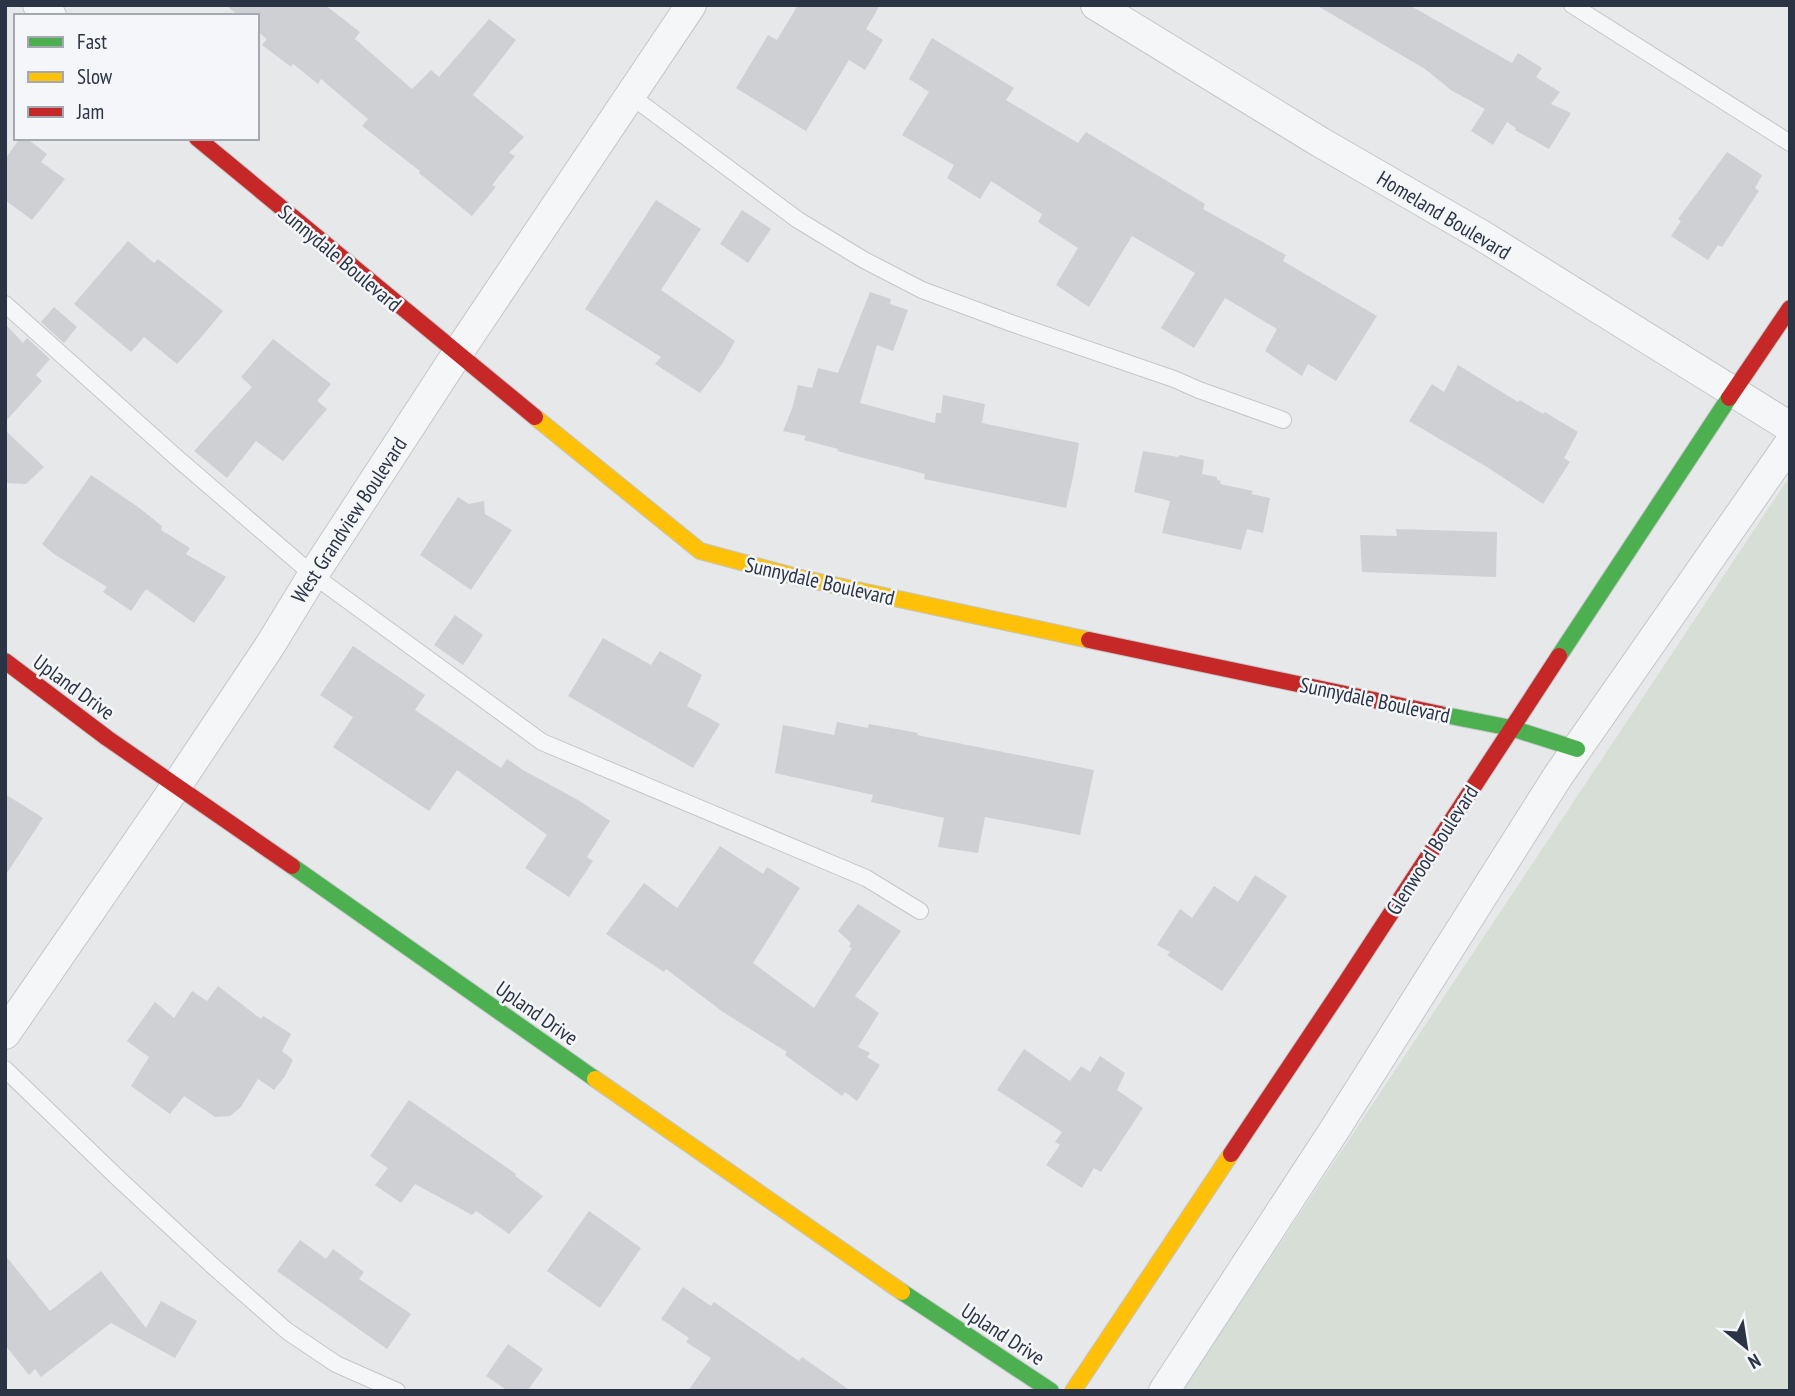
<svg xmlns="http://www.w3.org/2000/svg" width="1795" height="1396" viewBox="0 0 1795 1396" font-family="'PT Sans Narrow',sans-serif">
  <rect width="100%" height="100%" fill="#e6e8ea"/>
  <path fill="#d6ded6" d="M1790,476V1391H1182Z"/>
  <g fill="#ced0d3">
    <path d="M226,5H325L360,32L355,39L412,89L431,70L439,77L489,19L516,40L473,95L524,137L509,153L515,156L492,185L496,187L472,216L419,173L420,171L362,126L368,119L321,79L318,84L293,64L291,67L262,45L267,39L257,31V16H239Z"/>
    <path d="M798,5H880L866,29L883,40L865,70L849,60L806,131L736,88L768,35L777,40Z"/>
    <path d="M1316,5H1409L1512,63L1518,53L1542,68L1536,77L1560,92L1551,104L1571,113L1549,149L1515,130L1516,128L1507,122L1493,145L1471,131L1485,109L1451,90L1425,69Z"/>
    <path d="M932,38L1014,88L1006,100L1078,143L1086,132L1205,204L1203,209L1286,255L1283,261L1377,316L1336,381L1308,364L1302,376L1265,351L1277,329L1225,298L1194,348L1161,328L1195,273L1132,236L1089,307L1056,285L1078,248L1038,222L1042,214L991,181L980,199L947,178L954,165L902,135L929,92L909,79Z"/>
    <path d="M20,138H26L47,154L41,162L65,179L32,220L5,200V159Z"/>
    <path d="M1727,152L1762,175L1755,188L1759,191L1722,247L1718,245L1708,260L1671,236L1681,221L1678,219Z"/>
    <path d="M656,200L701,229L661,290L735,341L722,364L700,393L655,364L661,357L585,309Z"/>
    <path d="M742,210L771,229L748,263L720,244Z"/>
    <path d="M128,241L154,263L158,259L223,311L198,341L177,364L144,337L131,352L74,304Z"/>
    <path d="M870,292L891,299L890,304L908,310L893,351L877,345L860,403L935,423L936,413H941L943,395L985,404L982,423L1079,443L1074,472L1066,508L924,479L925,474L837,451L838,449L804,440L806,436L783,431L792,409L798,385L812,388L818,368L838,373Z"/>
    <path d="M54,307L77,327L64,343L41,322Z"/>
    <path d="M5,324L23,343L27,338L50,359L36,375L42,381L5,422Z"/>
    <path d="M273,339L331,384L317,401L327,409L283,461L256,441L227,478L194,451L252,387L241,377Z"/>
    <path d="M1458,365L1518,402L1520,400L1543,414L1545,412L1578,432L1564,458L1570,462L1543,504L1487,467L1409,421L1432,384L1444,392Z"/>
    <path d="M5,430L44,467L26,484L5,483Z"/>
    <path d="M1143,451L1178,457L1180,455L1204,460L1202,474L1217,477V480L1221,481L1220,484L1253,491L1251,494L1270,498L1263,533L1247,529L1241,550L1162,533L1170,501L1134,492Z"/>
    <path d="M91,475L138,507L162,526L161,530L190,548L186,554L226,577L194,623L146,589L131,611L103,592L107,587L54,554L42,544Z"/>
    <path d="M458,497L469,504L484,501L485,514L512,530L471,590L420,555Z"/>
    <path d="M1396,529L1497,532L1496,577L1362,572L1360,535L1397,536Z"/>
    <path d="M455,615L483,635L463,665L434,645Z"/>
    <path d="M603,638L651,665L660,651L702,675L687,706L720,724L693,768L568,696Z"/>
    <path d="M353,646L425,695L415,710L501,768L507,759L523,770L578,800L610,821L587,857L593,861L569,897L525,868L547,835L457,770L429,811L333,747L353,717L320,695Z"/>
    <path d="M837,722L868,728L869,724L918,733L917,735L1094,770L1080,835L985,817L978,853L938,847L944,818L871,802L873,795L775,773L783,725L834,735Z"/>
    <path d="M5,794L43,818L5,876Z"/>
    <path d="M720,846L763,874L767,867L800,888L753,963L814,1008L852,948L849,947L851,943L838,931L858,904L901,931L855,996L879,1013L858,1047L870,1053L867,1057L880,1065L857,1101L845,1092L842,1096L785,1055L787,1052L723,1012L666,969L664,972L606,934L644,883L677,908Z"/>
    <path d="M1255,875L1287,896L1222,991L1167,955L1170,952L1157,945L1180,909L1192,918L1214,886L1238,902Z"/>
    <path d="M218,986L261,1019L263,1016L291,1034L282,1051L293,1060L285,1076L274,1090L258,1079L241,1107L230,1116L215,1117L184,1096L170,1114L131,1086L149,1057L127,1041L155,1002L174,1018L192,991L207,1001Z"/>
    <path d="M1024,1049L1070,1081L1081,1066L1090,1072L1100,1056L1125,1073L1117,1090L1143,1108L1101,1172L1094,1168L1082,1188L1046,1165L1060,1145L1055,1142L1062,1132L997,1090Z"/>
    <path d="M409,1100L516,1174L515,1176L543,1196L509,1234L476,1211L472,1215L415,1184L401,1203L375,1185L388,1168L370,1156Z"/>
    <path d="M589,1211L641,1248L600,1308L547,1271Z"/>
    <path d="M300,1240L326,1259L333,1249L364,1272L359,1279L411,1314L387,1349L277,1271Z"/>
    <path d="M5,1255L50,1311L101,1271L146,1328L161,1301L197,1321L175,1358L111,1323L41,1377L35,1369L29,1375L5,1345Z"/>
    <path d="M683,1287L711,1306L714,1302L799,1361L802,1357L851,1391H688L711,1358L686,1342L689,1338L661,1319Z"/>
    <path d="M508,1344L543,1369L527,1391H508L486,1376Z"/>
  </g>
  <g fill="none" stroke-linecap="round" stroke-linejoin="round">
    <defs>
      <g id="lane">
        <path d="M1572,5L1790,143"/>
        <path d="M631,96L798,220L864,260L922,290L1011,323L1174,379L1199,390L1283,420"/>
        <path d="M5,304L177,458L313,575L542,742L866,878L920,911"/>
        <path d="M5,1069L120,1180L214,1267L287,1331L336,1364L397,1391"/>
      </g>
      <g id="street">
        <path d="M38,5L51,16"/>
        <path d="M1096,5L1320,142L1481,235L1790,427"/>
        <path d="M5,1034L177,785L269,647L313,575L457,354L691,5"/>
        <path d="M1164,1391L1335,1129L1558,776L1790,443"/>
      </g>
      <g id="fast">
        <path d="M1559,656L1729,398"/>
        <path d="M1440,714L1511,728L1577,749"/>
        <path d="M292,866L595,1079"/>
        <path d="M902,1292L1051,1391"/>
      </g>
      <g id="slow">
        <path d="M535,417L700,551L801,578L1089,640"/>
        <path d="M595,1079L902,1292"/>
        <path d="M1073,1391L1231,1154"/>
      </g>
      <g id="jam">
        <path d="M197,138L535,417"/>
        <path d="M1729,398L1790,308"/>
        <path d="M1089,640L1440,714"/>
        <path d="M5,661L107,738L292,866"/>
        <path d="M1231,1154L1346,982L1559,656"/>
      </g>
    </defs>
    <use href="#lane" stroke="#c4c6c8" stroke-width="18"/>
    <use href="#street" stroke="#c4c6c8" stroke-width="32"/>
    <use href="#fast" stroke="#c4c6c8" stroke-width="18"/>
    <use href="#slow" stroke="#c4c6c8" stroke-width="18"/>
    <use href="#jam" stroke="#c4c6c8" stroke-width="18"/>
    <use href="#lane" stroke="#f5f6f7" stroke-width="16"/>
    <use href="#street" stroke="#f5f6f7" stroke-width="30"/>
    <use href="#fast" stroke="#4caf50" stroke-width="16"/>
    <use href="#slow" stroke="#ffc107" stroke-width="16"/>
    <use href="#jam" stroke="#c62828" stroke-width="16"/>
  </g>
  <g text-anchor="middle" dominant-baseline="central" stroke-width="5" stroke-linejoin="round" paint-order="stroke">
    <g font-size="21" fill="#2b3445" stroke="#f4f6f9">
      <text transform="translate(1444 215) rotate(31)">Homeland Boulevard</text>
      <text transform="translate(340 258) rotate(40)">Sunnydale Boulevard</text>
      <text transform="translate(349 520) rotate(-57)">West Grandview Boulevard</text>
      <text transform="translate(820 581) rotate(13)">Sunnydale Boulevard</text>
      <text transform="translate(74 687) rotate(36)">Upland Drive</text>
      <text transform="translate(1375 700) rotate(12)">Sunnydale Boulevard</text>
      <text transform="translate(1432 850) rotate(-57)">Glenwood Boulevard</text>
      <text transform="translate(537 1013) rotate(35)">Upland Drive</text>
      <text transform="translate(1003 1334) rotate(33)">Upland Drive</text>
    </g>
  </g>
  <rect width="1795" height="1396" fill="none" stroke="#2b3445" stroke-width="14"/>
  <rect x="14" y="14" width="245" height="126" fill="#f4f6f9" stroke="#a4a8b1" stroke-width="2"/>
  <rect x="28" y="37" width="35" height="10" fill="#4caf50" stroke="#a4a8b1" stroke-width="2"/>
  <text x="77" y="49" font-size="21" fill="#2b3445">Fast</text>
  <rect x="28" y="72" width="35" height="10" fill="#ffc107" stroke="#a4a8b1" stroke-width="2"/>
  <text x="77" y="84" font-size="21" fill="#2b3445">Slow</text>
  <rect x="28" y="107" width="35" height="10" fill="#c62828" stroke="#a4a8b1" stroke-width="2"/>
  <text x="77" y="119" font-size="21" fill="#2b3445">Jam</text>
  <g transform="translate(1746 1347) rotate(150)" stroke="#f4f6f9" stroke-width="5" paint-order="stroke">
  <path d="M0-5L12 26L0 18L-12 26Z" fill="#2b3445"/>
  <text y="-10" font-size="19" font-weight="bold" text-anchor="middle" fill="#2b3445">N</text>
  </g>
</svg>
